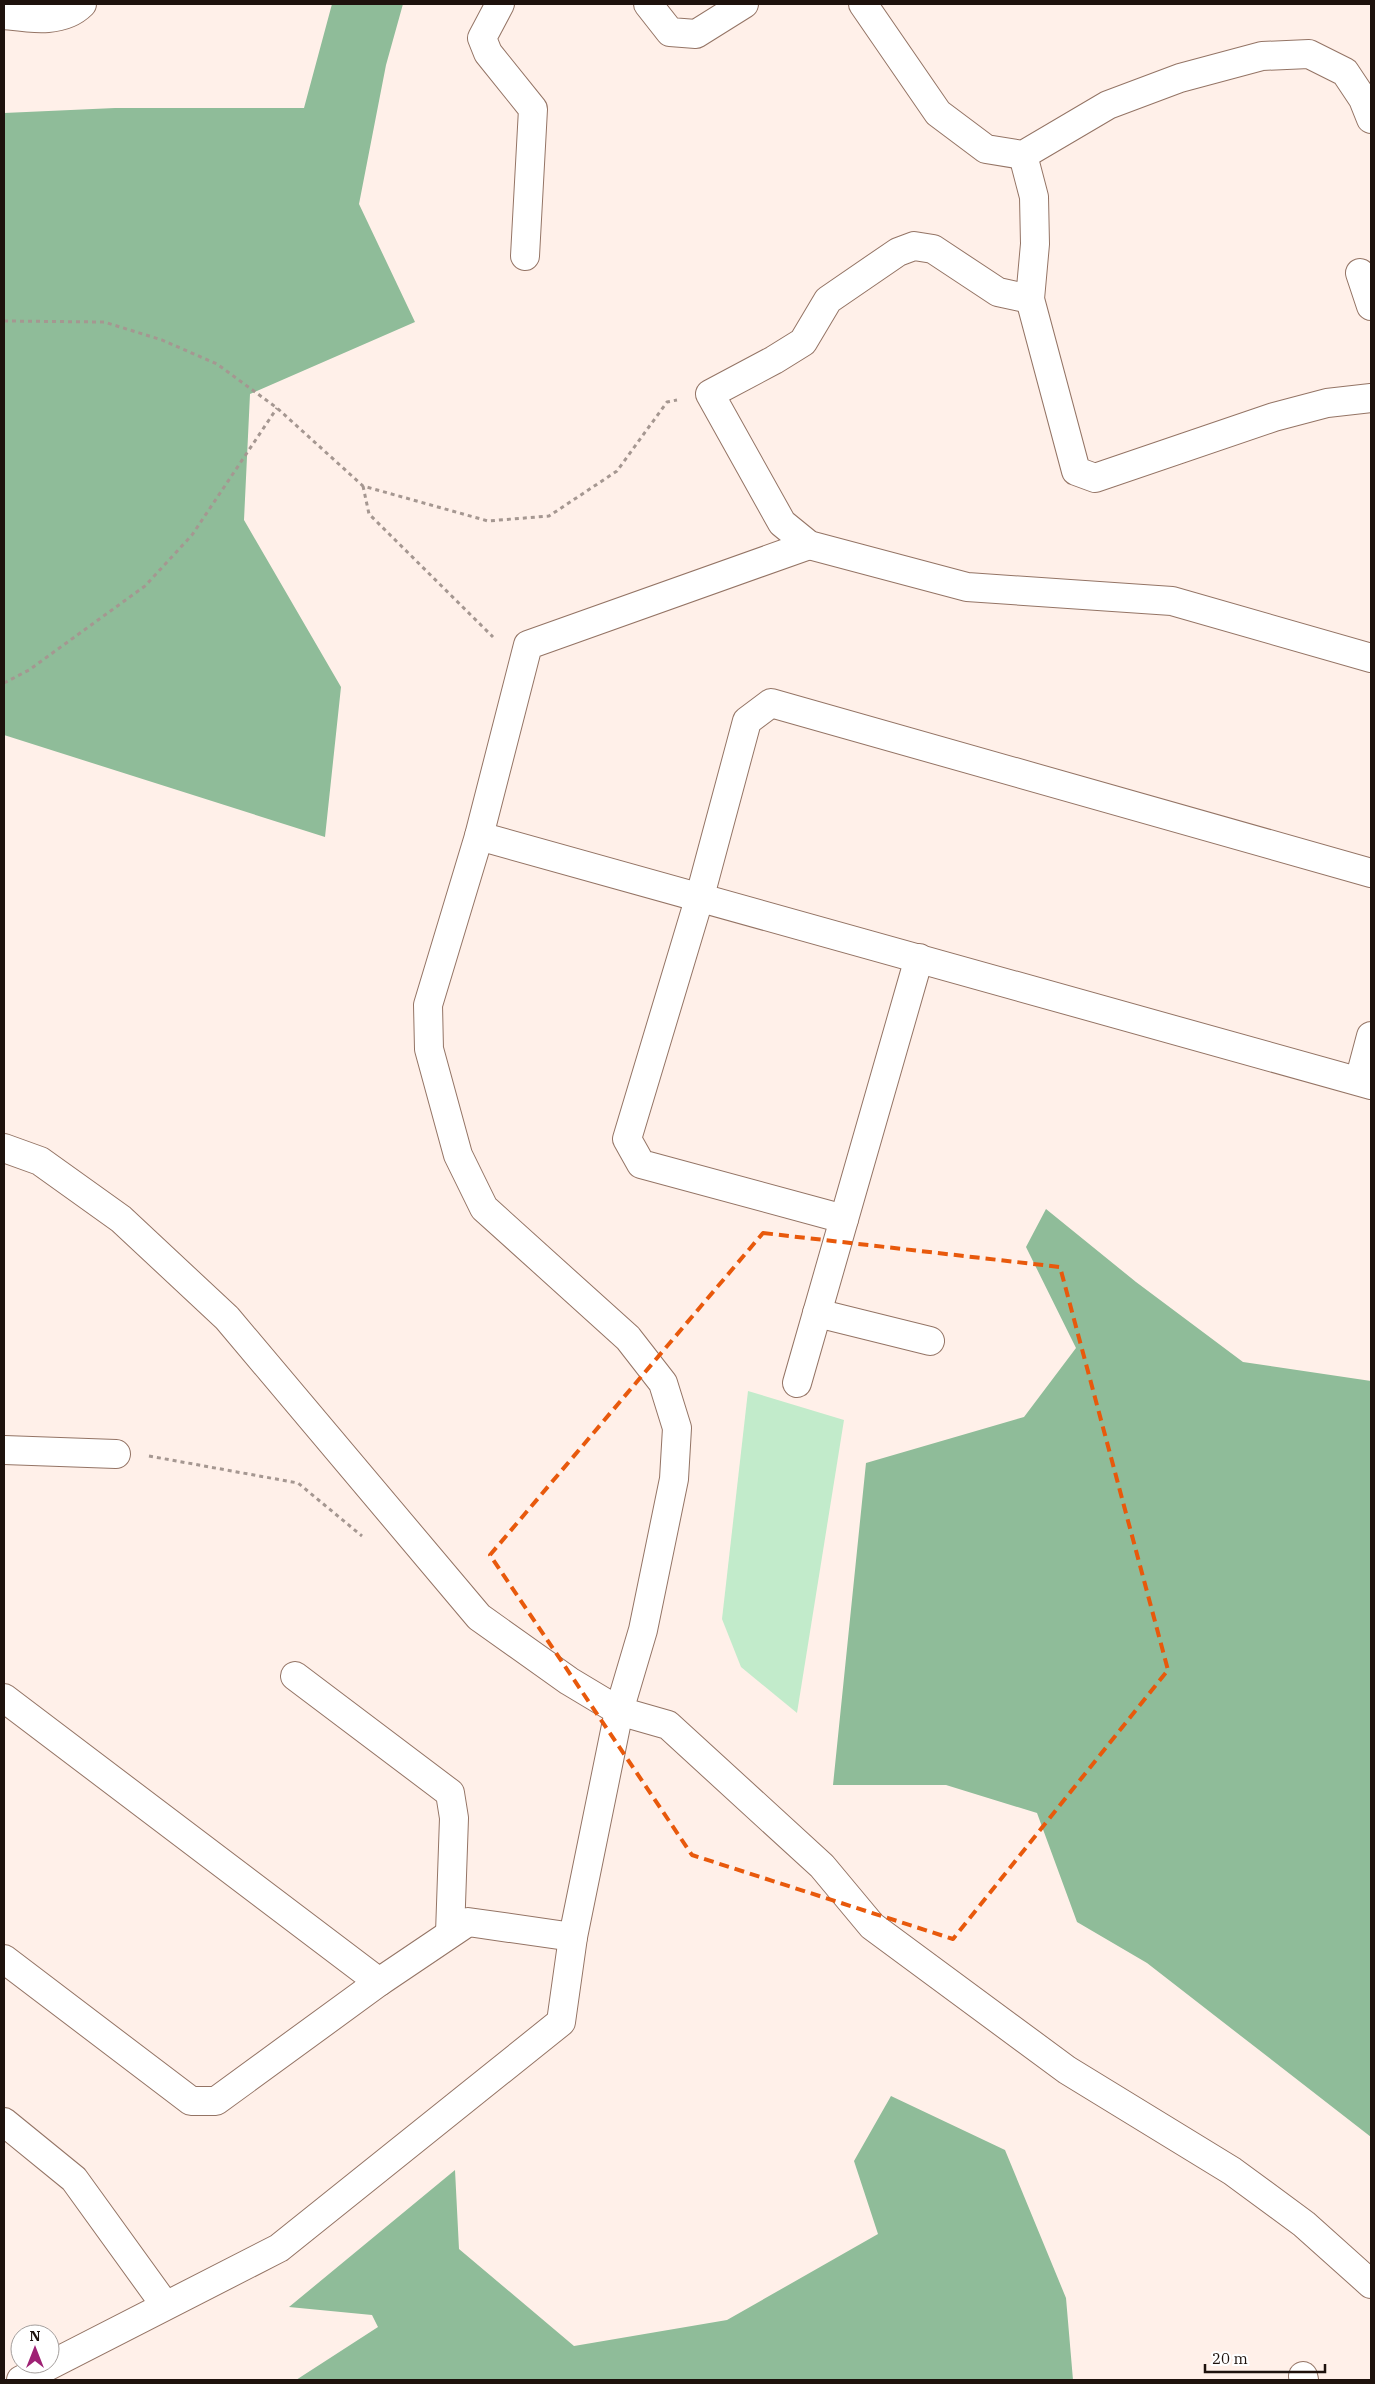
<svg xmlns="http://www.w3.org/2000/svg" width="1375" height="2384" viewBox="0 0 1375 2384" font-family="'IBM Plex Serif',serif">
  <rect width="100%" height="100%" fill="#fff0e9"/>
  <path fill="#c2ebcb" d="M748,1391L844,1420L797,1713L741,1667L722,1619Z"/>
  <g fill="#8fbc99">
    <path d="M332,4H403L386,65L359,204L415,322L250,394L244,520L341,687L325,837L4,735V113L115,108H304Z"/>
    <path d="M1046,1209L1136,1282L1243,1362L1371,1381V2137L1147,1963L1077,1922L1037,1813L946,1785H833L866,1463L1024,1417L1076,1348L1026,1247Z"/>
    <path d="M891,2096L1005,2150L1066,2298L1073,2380H296L378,2327L372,2315L289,2307L455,2170L459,2249L574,2346L727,2320L878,2234L854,2161Z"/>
  </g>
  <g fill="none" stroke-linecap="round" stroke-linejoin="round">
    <defs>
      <g id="minor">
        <path d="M500,4L482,38L488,53L533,109L525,256"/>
        <path d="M648,4L670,32L696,34L744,4"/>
        <path d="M863,4L938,113L986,149L1023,155L1108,105L1180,78L1262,56L1309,54L1345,72L1363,99L1371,119"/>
        <path d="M4,15C29,18 62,24 82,4"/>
        <path d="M1023,155L1034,197L1035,244L1030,299L1076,471L1095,478L1274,417L1327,403L1371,398"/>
        <path d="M1360,273L1371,306"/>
        <path d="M1030,299L998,292L933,249L914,246L898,252L828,300L803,342L774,360L710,394L782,523L809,545L967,587L1172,601L1371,658"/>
        <path d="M479,836L1371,1085"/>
        <path d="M1359,1081L1371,1036"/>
        <path d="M4,1148L40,1161L121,1219L227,1318L479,1617L569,1681L619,1711L668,1725L822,1866L872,1926L1067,2070L1232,2171L1304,2224L1371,2284"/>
        <path d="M844,1219L641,1164L627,1139L700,896L747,721L771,703L1371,873"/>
        <path d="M817,1313L930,1341"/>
        <path d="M797,1383L919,958"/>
        <path d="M4,1450L116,1454"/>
        <path d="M295,1676L450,1793L454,1818L450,1933"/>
        <path d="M4,1698L379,1982L216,2101H191L4,1959"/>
        <path d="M379,1982L468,1922L573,1937"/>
        <path d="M4,2122L74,2179L165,2305"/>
        <path d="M1303,2376L1304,2380"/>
        <path d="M21,2380L279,2248L561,2022L573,1937L619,1711L643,1630L674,1479L677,1428L663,1383L628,1338L484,1208L458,1155L429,1049L428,1005L479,836L528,645L809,545"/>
      </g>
    </defs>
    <use href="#minor" stroke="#947465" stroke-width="30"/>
    <g stroke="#a59791" stroke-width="3" stroke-dasharray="4 4" stroke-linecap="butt">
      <path d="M4,321L104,322L162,340L217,364L277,408L363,486L488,521L549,516L617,471L667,402L677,400"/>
      <path d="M363,486L369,514L493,637"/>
      <path d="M4,683L29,670L145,586L192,535L277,408"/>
      <path d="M149,1456L298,1483L362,1536"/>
    </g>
    <use href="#minor" stroke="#fff" stroke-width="28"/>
  </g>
  <path fill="none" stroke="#e8590c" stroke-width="4" stroke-dasharray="10 6" stroke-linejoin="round" d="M763,1233L1060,1267L1168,1670L953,1939L692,1855L490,1555Z"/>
  <rect width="1375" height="2384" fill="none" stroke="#1e120d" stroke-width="10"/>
  <g transform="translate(35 2349)"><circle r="24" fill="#ffffff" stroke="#a5a09e"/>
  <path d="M0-4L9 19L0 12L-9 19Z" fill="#9f2174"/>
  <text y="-8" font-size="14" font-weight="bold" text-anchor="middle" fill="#1e120d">N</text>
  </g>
  <path d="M1205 2364v8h120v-8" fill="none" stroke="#1e120d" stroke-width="2.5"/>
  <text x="1212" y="2364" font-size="15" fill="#1e120d" stroke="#ffffff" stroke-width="4" paint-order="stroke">20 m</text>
</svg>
